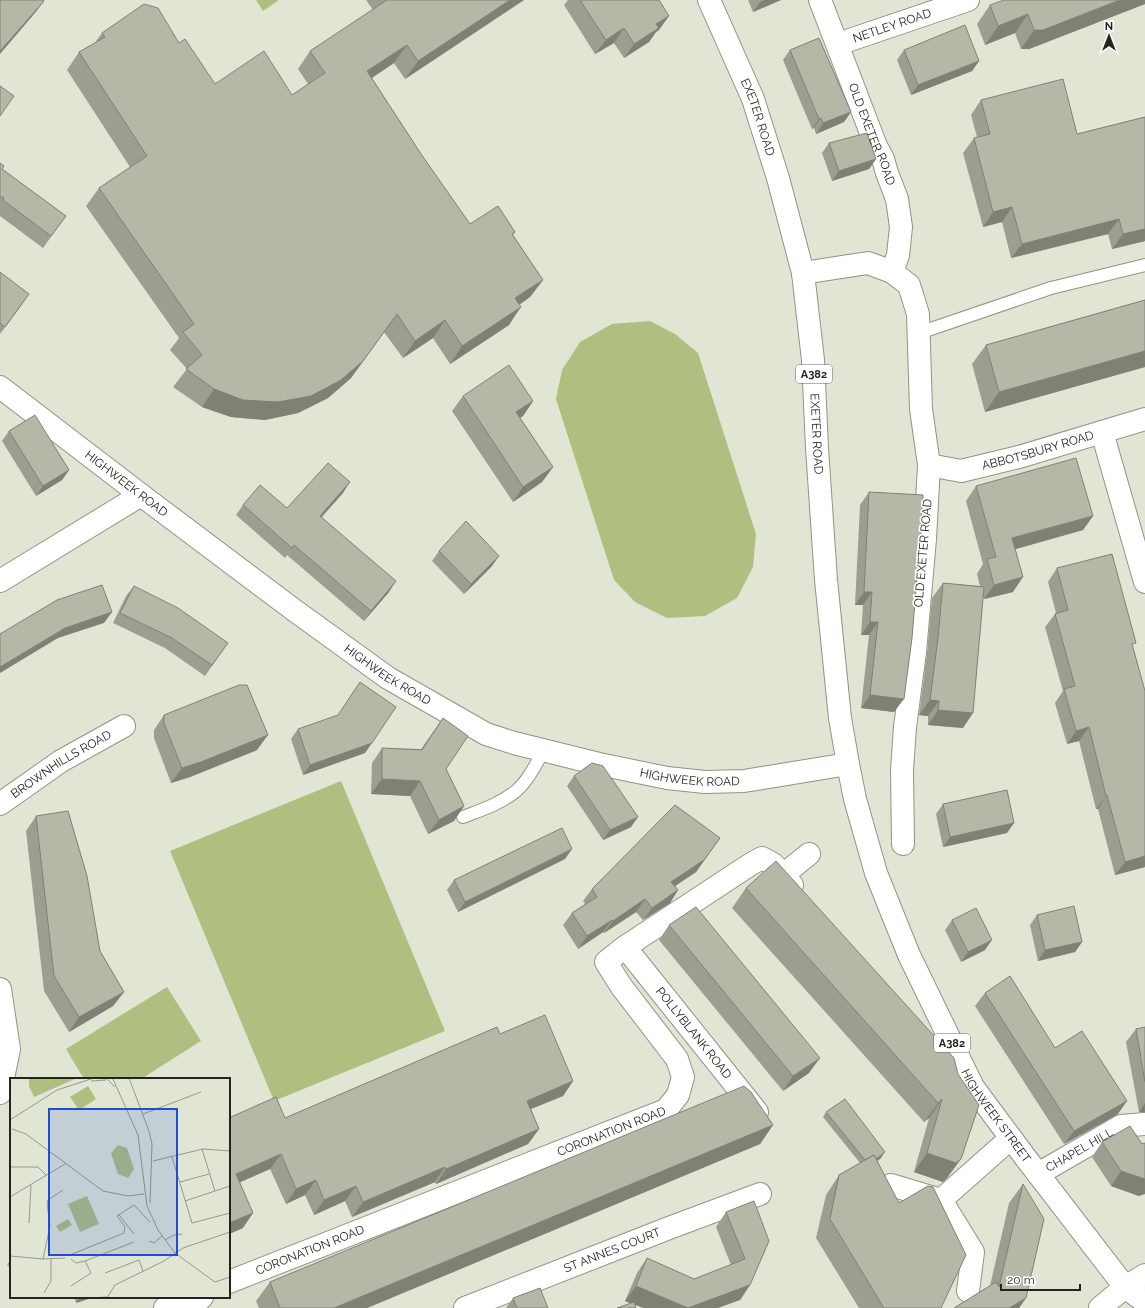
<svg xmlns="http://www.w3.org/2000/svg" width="1145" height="1308" viewBox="0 0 1145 1308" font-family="Raleway,sans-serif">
  <rect width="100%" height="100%" fill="#e1e6d4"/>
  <g fill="#afbf7f">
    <path d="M256,0H279L263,11Z"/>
    <path d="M650,321L675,334L698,353L756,534L753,567L737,598L705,616L667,618L635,602L614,580L556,399L562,370L580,342L612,324Z"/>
    <path d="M341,781L445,1031L274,1101L170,851Z"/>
    <path d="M167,987L201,1041L141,1079H84L66,1049Z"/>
  </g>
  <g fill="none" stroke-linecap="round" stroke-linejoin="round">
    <defs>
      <g id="lane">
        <path d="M919,333L1051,288L1145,265"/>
        <path d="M463,817C481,810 500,804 516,791C528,781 536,764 544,750"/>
      </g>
      <g id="street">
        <path id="s1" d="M820,0L876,146L883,159L887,173L897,199L901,227L898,255L892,272L909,285L918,314L921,409L929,465L925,539L915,652L905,727L902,770L903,844"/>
        <path id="s2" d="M838,44L968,0"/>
        <path d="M803,273L868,263L892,272"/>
        <path id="s3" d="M0,387L141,495L294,610L388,678L486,734L514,743L599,764L667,778L705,782L744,781L848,764"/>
        <path d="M1102,432L1145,582"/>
        <path id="s4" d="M929,465L961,471L1019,457L1145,419"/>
        <path d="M0,581L141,495"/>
        <path id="s5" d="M0,804L61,761L124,726"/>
        <path d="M783,875L809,854"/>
        <path id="s6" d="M625,947L757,1112"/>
        <path d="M0,989L9,1049L0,1093"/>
        <path id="s7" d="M1038,1174L1121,1126L1145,1124"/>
        <path d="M891,1185L941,1200L1011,1138"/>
        <path d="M941,1200L973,1252L968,1291"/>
        <path id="s8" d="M229,1282L666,1110L678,1095L683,1077L677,1059L621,986L606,962L625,947L751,864L762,858L773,864L792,885"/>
        <path d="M1125,1287L1145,1302"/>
        <path d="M165,1308H178"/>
        <path d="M191,1308L202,1297"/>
        <path id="s9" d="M465,1308L669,1228L760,1194"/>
      </g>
      <path id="secondary" d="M1125,1287L1145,1275"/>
      <g id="primary">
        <path id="s10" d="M709,0L753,99L778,178L803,273L813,360L817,448L826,580L840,718L848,764L855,799L876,873L909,955L973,1087L1025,1157L1125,1287L1100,1308"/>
      </g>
    </defs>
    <use href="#lane" stroke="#8f9483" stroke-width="14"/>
    <use href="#street" stroke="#8f9483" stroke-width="24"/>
    <use href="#secondary" stroke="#8f9483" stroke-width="24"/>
    <use href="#primary" stroke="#8f9483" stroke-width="24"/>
    <use href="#lane" stroke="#fff" stroke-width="12"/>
    <use href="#street" stroke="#fff" stroke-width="22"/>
    <use href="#secondary" stroke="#fff" stroke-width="22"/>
    <use href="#primary" stroke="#fff" stroke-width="22"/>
  </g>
  <g fill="#9b9f90">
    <path d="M366,0H524L405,79L394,63L372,78L421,154L470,224L515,232L513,235L543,280L530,297L519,305L509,325L450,364L433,338L403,358L384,332L351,378L328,398L298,413L265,420L231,417L202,407L173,387L187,369L170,350L179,338L86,206L99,188L130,167L67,70L79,52L94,44L102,33L179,43L215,84L292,95L308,84L298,69L310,51L373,10Z"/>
    <path d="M568,0H659V30L656,32L649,42L624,58L614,43L595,54L564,5Z"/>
    <path d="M748,0H781L753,12Z"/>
    <path d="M1145,0V4L1029,49H1021L1015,33L985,45L977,24L990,5Z"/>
    <path d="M790,50L851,112L844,122L816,134L814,128L812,129L783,60Z"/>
    <path d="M904,50L979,61L972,71L911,95L897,60Z"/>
    <path d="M981,100L1077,134L1145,117V241L1112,249L1108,234L1011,258L1002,222L983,227L963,153L974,138L977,137L971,115Z"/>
    <path d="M829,143L876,159L869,169L832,181L822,153Z"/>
    <path d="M0,163L2,169L66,216L43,248L0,216Z"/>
    <path d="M0,272L20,307L0,334Z"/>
    <path d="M1145,300V367L985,412L972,364L986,345Z"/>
    <path d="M463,396L533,401L523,416L520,418L553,467L542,482L513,502L452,411Z"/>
    <path d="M9,431L69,470L62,480L36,496L2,441Z"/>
    <path d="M976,486L1093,516L1083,530L1015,549L1013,592L984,599L983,597L963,728L928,725V716L919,715L927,653L932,598L943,583L980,586L977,574L983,564L966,501Z"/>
    <path d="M869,492L894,712L861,708L869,635H861L863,605H855L860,505Z"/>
    <path d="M343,493L322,517L389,592L364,621L287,555L285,558L236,515L243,505L287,508Z"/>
    <path d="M439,551L492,566L464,594L432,561Z"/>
    <path d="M1057,568L1133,648L1145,867L1115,875L1098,809H1096L1079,741L1067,744L1055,703L1063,691L1045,627L1055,614L1056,613L1048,582Z"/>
    <path d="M134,586L228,643L205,676L165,648L113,623L126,596Z"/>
    <path d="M164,715L257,750L190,777L171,783L154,738V730Z"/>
    <path d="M443,718L446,769L464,806L454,821L428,834L410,796L371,794L372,763L382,748L421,749Z"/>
    <path d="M298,729L365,753L303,775L291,739Z"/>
    <path d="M574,776L631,827L603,840L567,786Z"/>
    <path d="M943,804L1007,833L943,847L936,814Z"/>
    <path d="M36,816L100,951L124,992L113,1006L69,1032L44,991L26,831Z"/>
    <path d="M720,838L696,872L675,886L678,890L670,903L643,920L636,912L604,933L603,932L578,949L563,925L572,913L585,904L583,901L592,889Z"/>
    <path d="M565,859L458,912L447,890L454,880Z"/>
    <path d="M746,888L954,1058L947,1178L943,1182L914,1172L929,1118L924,1122L732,908Z"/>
    <path d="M1037,915L1082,942L1075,952L1038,961L1030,925Z"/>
    <path d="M952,920L985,950L961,962L945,930Z"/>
    <path d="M669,925L809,1073L783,1091L659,940Z"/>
    <path d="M985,993L1118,1114L1064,1144L975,1006Z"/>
    <path d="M1145,1027V1112H1139L1126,1042L1136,1029Z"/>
    <path d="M500,1034L573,1081L563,1096L531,1109L539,1129L528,1144L436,1184L435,1182L352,1217L345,1201L314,1215L305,1195L286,1204L270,1169L240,1182L243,1228L229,1234V1111L231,1117L285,1118Z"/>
    <path d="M826,1112L881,1158L877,1161L941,1308H859L816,1238L826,1195L839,1175L860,1163L823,1117Z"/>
    <path d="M773,1125L760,1144L367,1308H259L256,1301L270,1282Z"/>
    <path d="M1102,1142L1139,1196L1111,1186L1092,1157Z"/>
    <path d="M1023,1184L1026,1298L1019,1308H954L990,1286L1009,1203Z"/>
    <path d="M754,1201L750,1285L740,1300L635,1305L625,1301L637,1273L647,1258L694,1279L731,1265L716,1227L726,1212Z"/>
    <path d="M11,1259V1268L7,1265Z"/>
    <path d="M74,1297H94L76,1303Z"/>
    <path d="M513,1298L548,1308H506Z"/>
  </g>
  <g fill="#7e8275">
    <path d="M510,0H524L405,79L418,61Z"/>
    <path d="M764,0H781L753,12L760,2Z"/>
    <path d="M1120,0H1145V4L1029,49H1021L1034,30Z"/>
    <path d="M44,1L35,13L0,54V51Z"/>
    <path d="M1028,14L1015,33L985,45L998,26Z"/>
    <path d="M669,16L659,30L656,32L649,42L624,58L634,44L656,24Z"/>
    <path d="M624,28L614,43L595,54L606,40Z"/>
    <path d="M407,45L394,63L355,89L367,71Z"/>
    <path d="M979,61L972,71L911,95L918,85Z"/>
    <path d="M851,112L844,122L816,134L823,123Z"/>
    <path d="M821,118L814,128L812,129L819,119Z"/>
    <path d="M876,159L869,169L832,181L839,171Z"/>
    <path d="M1012,207L1002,222L983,227L993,212Z"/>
    <path d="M1119,219L1108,234L1011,258L1022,244Z"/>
    <path d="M1145,229V241L1112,249L1123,234Z"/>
    <path d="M543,280L530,297L503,316L515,298Z"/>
    <path d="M29,294L20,307L0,334L5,327Z"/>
    <path d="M521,307L509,325L450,364L462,346Z"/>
    <path d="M397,314L351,378L328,398L298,413L265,420L231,417L202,407L214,389Z"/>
    <path d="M445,320L433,338L403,358L415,341Z"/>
    <path d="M1145,351V367L985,412L999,392Z"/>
    <path d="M533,401L523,416L506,427L516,412Z"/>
    <path d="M553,467L542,482L513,502L523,487Z"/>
    <path d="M69,470L62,480L36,496L43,486Z"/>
    <path d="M350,482L343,493L313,526L320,516Z"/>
    <path d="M1093,516L1083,530L1002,553L1012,538Z"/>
    <path d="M499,556L492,566L464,594L471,584Z"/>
    <path d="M1023,577L1013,592L984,599L994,585Z"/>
    <path d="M396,581L389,592L364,621L371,611Z"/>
    <path d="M864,592H872L863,605H855Z"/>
    <path d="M112,612L104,623L58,638L0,673V667L65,628Z"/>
    <path d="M870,622H878L869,635H861Z"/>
    <path d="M870,695L904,699L894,712L861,708Z"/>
    <path d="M930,700L939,701L928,716L919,715Z"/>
    <path d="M938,710L973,713L963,728L928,725Z"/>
    <path d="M1089,727L1079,741L1067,744L1076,731Z"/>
    <path d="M268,735L257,750L190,777L171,783L182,768Z"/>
    <path d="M372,743L365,753L303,775L310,765Z"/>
    <path d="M382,779L420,781L410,796L371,794Z"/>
    <path d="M1107,795L1098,809H1096L1106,796Z"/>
    <path d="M464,806L454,821L428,834L439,820Z"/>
    <path d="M638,817L631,827L603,840L610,830Z"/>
    <path d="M1014,823L1007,833L943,847L950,837Z"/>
    <path d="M720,838L696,872L663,894L671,882Z"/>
    <path d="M572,849L565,859L458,912L465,902Z"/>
    <path d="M1145,856V867L1115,875L1125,862Z"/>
    <path d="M678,890L670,903L643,920L652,908Z"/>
    <path d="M645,899L636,912L604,933L613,921Z"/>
    <path d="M612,920L603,932L578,949L587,936Z"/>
    <path d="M992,940L985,950L961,962L968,952Z"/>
    <path d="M1082,942L1075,952L1038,961L1045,950Z"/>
    <path d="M124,992L113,1006L69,1032L79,1017Z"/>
    <path d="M820,1058L809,1073L783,1091L793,1076Z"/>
    <path d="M573,1081L563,1096L516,1115L527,1101Z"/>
    <path d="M942,1099L929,1118L924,1122L938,1103Z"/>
    <path d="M1127,1101L1118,1114L1064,1144L1074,1131Z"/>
    <path d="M1145,1103V1112H1139Z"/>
    <path d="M773,1125L760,1144L367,1308H334Z"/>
    <path d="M539,1129L528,1144L436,1184L446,1169Z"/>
    <path d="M885,1152L881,1158L866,1170L869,1165Z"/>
    <path d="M927,1153L961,1159L947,1178L943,1182L914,1172Z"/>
    <path d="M281,1154L270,1169L229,1187L236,1174Z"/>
    <path d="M445,1167L435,1182L352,1217L363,1202Z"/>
    <path d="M1121,1171L1145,1179V1194L1139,1196L1111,1186Z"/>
    <path d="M316,1180L305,1195L286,1204L296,1189Z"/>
    <path d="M356,1186L345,1201L314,1215L324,1200Z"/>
    <path d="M253,1213L243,1228L229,1234V1223Z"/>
    <path d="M750,1285L740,1300L718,1308H643L625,1301L636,1286Z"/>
    <path d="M80,1297H94L76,1303Z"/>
    <path d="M1026,1298L1019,1308H1009Z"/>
  </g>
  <g fill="#b4b9a7" stroke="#7e8275">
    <path d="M0,0H43L44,1L0,51Z"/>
    <path d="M387,0H510L418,61L407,45L367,71L421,154L470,224L498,206L515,232L512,234L543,280L515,298L521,307L462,346L445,320L415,341L397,314L363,361L341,380L311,396L278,402L243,400L214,389L186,369L202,355L183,332L194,324L99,188L147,156L79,52L105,37L102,33L144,4L158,8L179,43L185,39L215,84L264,51L292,95L325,73L310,51Z"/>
    <path d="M580,0H659L669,16L656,24L659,28L634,44L624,28L606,40Z"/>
    <path d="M1004,0H1120L1043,30H1034L1028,14L998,26L990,5Z"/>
    <path d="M965,25L979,61L918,85L904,50Z"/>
    <path d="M819,38L851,112L823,123L821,118L819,119L790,50Z"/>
    <path d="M1063,79L1077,134L1145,117V229L1123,234L1119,219L1022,244L1012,207L993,212L974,138L990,134L981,100Z"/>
    <path d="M0,86L14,96L0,116Z"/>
    <path d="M867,133L876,159L839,171L829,143Z"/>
    <path d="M0,163L4,166L2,169L66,216L51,236L3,200L4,198L0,196Z"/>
    <path d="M0,272L29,294L5,327L0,323Z"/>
    <path d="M1145,300V351L999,392L986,345Z"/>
    <path d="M509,365L533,401L516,412L553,467L523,487L463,396Z"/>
    <path d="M35,415L69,470L43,486L9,431Z"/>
    <path d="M1076,458L1093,516L1012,538L1023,577L994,585L987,559L996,557L976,486Z"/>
    <path d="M328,463L350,482L320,516L396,581L371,611L294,545L292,548L243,505L260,485L287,508Z"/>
    <path d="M869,492L923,495L921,530L912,638L904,699L870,695L878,622H870L872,592H864Z"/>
    <path d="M466,521L499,556L471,584L439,551Z"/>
    <path d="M1112,554L1136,643L1132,644L1145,691V856L1125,862L1107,795L1106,796L1089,727L1076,731L1064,689L1075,686L1055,614L1068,610L1057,568Z"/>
    <path d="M943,583L984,587L973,713L938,710L939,701L930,700L938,638Z"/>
    <path d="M102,585L112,612L65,628L0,667V634L57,600Z"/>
    <path d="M134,586L178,608L228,643L212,665L172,638L120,613Z"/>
    <path d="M360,682L396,707L372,743L310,765L298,729L338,715Z"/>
    <path d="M239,685H247L268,735L201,762L182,768L164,723V715Z"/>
    <path d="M443,718L468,736L446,769L464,806L439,820L420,781L382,779V748L422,750Z"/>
    <path d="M592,763L603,766L638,817L610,830L574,776Z"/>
    <path d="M1007,790L1014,823L950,837L943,804Z"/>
    <path d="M675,805L720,838L704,860L671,882L678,890L652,908L645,899L613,921L612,920L587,936L572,913L597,897L592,889Z"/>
    <path d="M68,811L87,876L100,951L124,992L79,1017L54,976L36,816Z"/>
    <path d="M562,828L572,849L465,902L454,880Z"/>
    <path d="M776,861L954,1058L958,1074L979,1105L961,1159L956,1163L927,1153L942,1099L938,1103L746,888Z"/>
    <path d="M1074,906L1082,942L1045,950L1037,915Z"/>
    <path d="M696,907L820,1058L793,1076L669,925Z"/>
    <path d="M976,908L992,940L968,952L952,920Z"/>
    <path d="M1010,976L1055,1048L1082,1031L1127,1101L1074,1131L985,993Z"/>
    <path d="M545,1015L573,1081L527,1101L539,1129L446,1169L445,1167L363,1202L356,1186L324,1200L316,1180L296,1189L281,1154L236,1174L253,1213L229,1223V1111L231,1117L276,1097L285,1118L497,1027L500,1034Z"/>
    <path d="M1145,1027V1082L1136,1029Z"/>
    <path d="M744,1086L751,1092L773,1125L334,1308H280L270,1282Z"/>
    <path d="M845,1099L885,1152L876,1159L874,1155L865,1160L826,1112Z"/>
    <path d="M1130,1126L1142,1144L1145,1143V1179L1121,1171L1102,1142Z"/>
    <path d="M874,1155L899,1203L928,1186L933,1187L966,1255L941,1308H884L830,1219L839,1175Z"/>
    <path d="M1023,1184L1044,1219L1026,1298L1009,1308H954L996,1282L999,1287Z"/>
    <path d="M754,1201L769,1241L750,1285L688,1308L636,1286L647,1258L694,1279L745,1259L726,1212Z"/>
    <path d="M540,1288L548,1308H517L513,1298Z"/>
    <path d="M634,1302L636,1308H617Z"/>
  </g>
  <g text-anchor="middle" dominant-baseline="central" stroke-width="3.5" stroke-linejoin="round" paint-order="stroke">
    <g fill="#fff" stroke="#646662" stroke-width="1">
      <rect x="796" y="365" width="36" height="18" rx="3"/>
      <rect x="934" y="1034" width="36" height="18" rx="3"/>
    </g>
    <g font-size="11" font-weight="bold" fill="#22241e">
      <text x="814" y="374">A382</text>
      <text x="952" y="1043">A382</text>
    </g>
    <g font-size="12" fill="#22241e" stroke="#fff">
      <text stroke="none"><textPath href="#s2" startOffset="57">NETLEY ROAD</textPath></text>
      <text stroke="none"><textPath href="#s10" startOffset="127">EXETER ROAD</textPath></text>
      <text stroke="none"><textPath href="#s1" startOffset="144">OLD EXETER ROAD</textPath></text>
      <text stroke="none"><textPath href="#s10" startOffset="451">EXETER ROAD</textPath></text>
      <text stroke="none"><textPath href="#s4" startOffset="112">ABBOTSBURY ROAD</textPath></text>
      <text stroke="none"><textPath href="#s3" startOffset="159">HIGHWEEK ROAD</textPath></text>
      <text transform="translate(923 553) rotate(-85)">OLD EXETER ROAD</text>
      <text stroke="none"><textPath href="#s3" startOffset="483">HIGHWEEK ROAD</textPath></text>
      <text stroke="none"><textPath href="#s5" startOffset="73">BROWNHILLS ROAD</textPath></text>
      <text stroke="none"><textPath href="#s3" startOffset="807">HIGHWEEK ROAD</textPath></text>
      <text stroke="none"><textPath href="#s6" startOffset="110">POLLYBLANK ROAD</textPath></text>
      <text stroke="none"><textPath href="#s10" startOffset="1167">HIGHWEEK STREET</textPath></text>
      <text stroke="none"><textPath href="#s8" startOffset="411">CORONATION ROAD</textPath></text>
      <text stroke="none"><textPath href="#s7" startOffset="48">CHAPEL HILL</textPath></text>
      <text stroke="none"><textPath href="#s8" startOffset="87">CORONATION ROAD</textPath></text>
      <text stroke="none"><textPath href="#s9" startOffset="158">ST ANNES COURT</textPath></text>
    </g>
  </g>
  <g transform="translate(10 1078)">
    <rect width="220" height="220" fill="#e1e6d4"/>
    <path d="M19,0H67L24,19L19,8ZM78,8L86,21L69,32L60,19ZM108,67L117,70L124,91L118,100L108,96L101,75ZM77,118L89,146L70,154L58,126ZM58,141L62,147L50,154L46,148Z" fill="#afbf7f"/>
    <path fill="none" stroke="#95988b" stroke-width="1" d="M96,0L105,9M119,0L139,53L142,66L140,125M103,1L128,57L137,128L148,152L165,175M81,3L96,2M133,36L191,14M0,42L47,12L84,0M2,51L16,56L93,113L118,118L134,116M192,71L205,113M162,79L182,145L220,135M143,83L193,71L220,73M0,89H28L36,97M170,104L199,96M0,119L55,86M175,123L220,108M109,137L124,156M19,145L21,107M155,162L164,157L172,156M139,163L144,165L152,158M165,175L205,204L220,199M60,177L114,155L115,149L107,138L124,127L140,144M0,178L33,181L55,180M33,181L40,148L37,125L38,122L53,112M61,181L66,185L75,183L124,164M95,195L129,182L133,193M61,208L81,195L75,183M34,215L41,203V181M78,220L97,219M97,220L105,207L154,183L173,170L220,154"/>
    <path fill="#1d4ed8" fill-opacity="0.15" stroke="#1d4ed8" stroke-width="2" d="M39,31H167V177H39Z"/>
    <rect width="220" height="220" fill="none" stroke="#22241e" stroke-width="2"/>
  </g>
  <g transform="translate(1109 36)" stroke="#ffffff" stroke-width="3" paint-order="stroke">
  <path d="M0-3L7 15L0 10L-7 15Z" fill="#22241e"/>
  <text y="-6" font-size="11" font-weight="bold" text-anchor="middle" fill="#22241e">N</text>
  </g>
  <path d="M1001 1284v6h79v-6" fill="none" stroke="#22241e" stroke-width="2"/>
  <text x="1007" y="1284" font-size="12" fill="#22241e" stroke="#ffffff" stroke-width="3" paint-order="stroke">20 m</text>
</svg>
